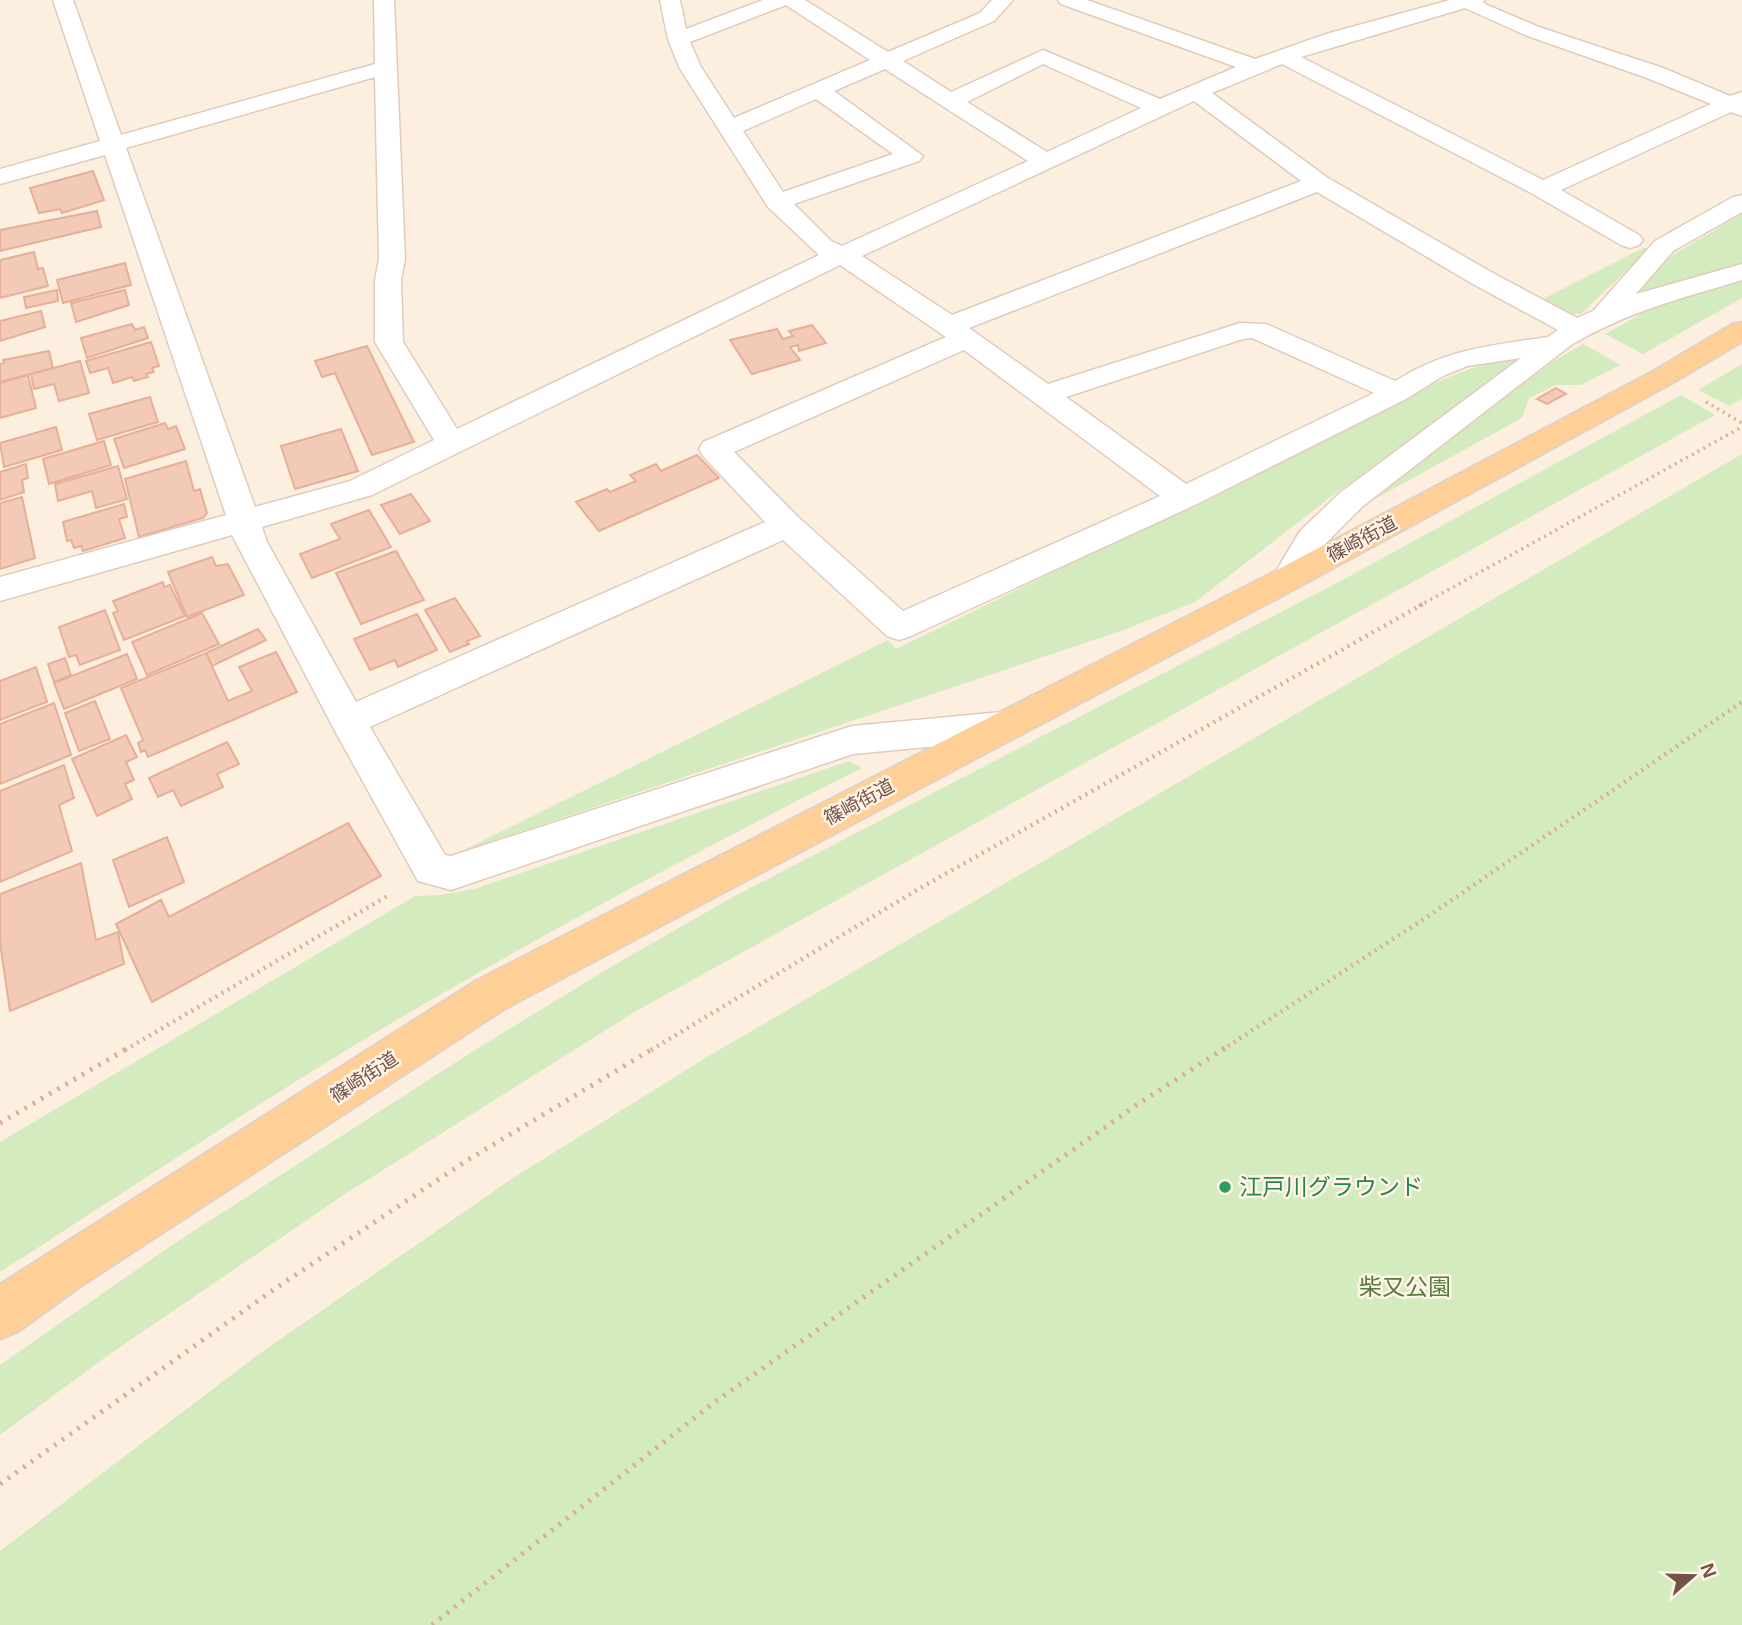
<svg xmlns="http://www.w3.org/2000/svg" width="1742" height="1625" viewBox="0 0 1742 1625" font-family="Arial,'Noto Sans JP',sans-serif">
  <rect width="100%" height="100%" fill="#fdefe0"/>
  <g fill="#d4eabf">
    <path d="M1742,214V263L1636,295L1671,256Z"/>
    <path d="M1643,248H1650L1581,314H1565L1539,301Z"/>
    <path d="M1742,280V298L1643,354L1605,334L1655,306Z"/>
    <path d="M1583,344L1621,365L1581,385H1556L1529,398L1522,418L1373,500L1549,364Z"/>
    <path d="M1526,354L1331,497L1195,602L1121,631L460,852L888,640L896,649L1408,399C1445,375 1483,363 1526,354Z"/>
    <path d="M1742,364V399L1729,406L1698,390Z"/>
    <path d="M1681,395L1715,415L638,1010L348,1192L107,1356L0,1435V1365L175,1243L475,1050L609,968L731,898L1335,584Z"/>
    <path d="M1742,454V1625H0V1551L259,1354L513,1178L712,1054Z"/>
    <path d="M849,761L862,768C685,857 512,950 343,1052C227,1123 114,1199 0,1272V1142L415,896L441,895L474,889Z"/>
  </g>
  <g fill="#f3cab7" stroke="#e6af97" stroke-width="2">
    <path d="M93,171L104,200L62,213L60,209L39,213L30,188Z"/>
    <path d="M97,211L101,227L0,251V230Z"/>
    <path d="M34,252L38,269L43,268L48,286L0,298V260Z"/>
    <path d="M125,263L131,285L63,303L57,280Z"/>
    <path d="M57,290L58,301L26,308L24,297Z"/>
    <path d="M125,290L129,305L76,322L71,303Z"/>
    <path d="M41,311L45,327L0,341V321Z"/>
    <path d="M132,324L135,330L144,327L148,338L87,358L81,338Z"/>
    <path d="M812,325L826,343L799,351L798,345L790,347L800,360L752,374L730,340L777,329L783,339L793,336L789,331Z"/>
    <path d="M151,342L159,366L152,368L154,372L146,374L148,377L134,381L132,377L113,383L108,368L90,373L86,361Z"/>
    <path d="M367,346L414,442L372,455L335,373L322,377L315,361Z"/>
    <path d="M49,351L53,368L0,382V364L4,363L3,360Z"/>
    <path d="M80,361L89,393L59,401L54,384L34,389L31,374Z"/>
    <path d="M28,375L36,408L0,418V383Z"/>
    <path d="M1556,388L1566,394L1547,404L1537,399Z"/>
    <path d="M150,397L158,422L97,440L89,414Z"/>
    <path d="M165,423L168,429L176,426L185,449L124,468L114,439Z"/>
    <path d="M56,427L62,450L4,467L0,443Z"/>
    <path d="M341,429L358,471L295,489L281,446Z"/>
    <path d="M104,441L111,465L49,484L43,459Z"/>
    <path d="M697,455L719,478L599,531L576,502L607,489L610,492L636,481L630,475L656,464L661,471Z"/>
    <path d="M186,461L194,491L200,489L207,513L203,518L139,537L125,479Z"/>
    <path d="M26,464L28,478L22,480L24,492L0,500V472Z"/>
    <path d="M118,466L127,499L96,508L92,491L58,501L55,484Z"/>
    <path d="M411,494L430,521L400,534L381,505Z"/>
    <path d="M22,497L35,558L0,569V503Z"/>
    <path d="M124,504L127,517L119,519L125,538L83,551L81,546L74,548L71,540L67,541L63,522Z"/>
    <path d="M369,510L391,547L312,578L300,554L340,539L331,524Z"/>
    <path d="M396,551L424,600L361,624L336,573Z"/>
    <path d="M212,557L216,566L228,564L244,595L187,617L168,572Z"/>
    <path d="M163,582L164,587L170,585L185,616L124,640L113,613L118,611L113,601Z"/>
    <path d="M455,598L480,636L467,641L469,644L450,652L425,610Z"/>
    <path d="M105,610L120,650L80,665L76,655L69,657L59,627Z"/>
    <path d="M202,613L219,644L147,675L132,642Z"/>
    <path d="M417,614L437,650L398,667L395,660L370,670L354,639Z"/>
    <path d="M258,629L266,640L212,666L206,653Z"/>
    <path d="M276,652L297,692L148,757L145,750L141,752L138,743L143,740L121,688L206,653L228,701L252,691L239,667Z"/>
    <path d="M127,654L137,679L64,709L54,683Z"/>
    <path d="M65,658L71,675L54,682L48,664Z"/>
    <path d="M36,667L47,702L0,720V681Z"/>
    <path d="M95,701L110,739L79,751L65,713Z"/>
    <path d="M54,703L71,755L0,784V724Z"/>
    <path d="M126,735L137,757L126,762L134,780L125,784L132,799L97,816L72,759Z"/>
    <path d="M227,742L239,764L217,774L223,787L181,806L173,790L158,797L149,778Z"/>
    <path d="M64,765L74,798L59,805L72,851L0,882V791Z"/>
    <path d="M348,823L381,876L152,1002L116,924L161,900L169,917Z"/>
    <path d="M167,837L184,882L129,907L113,860Z"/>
    <path d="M81,863L96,940L118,932L124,964L10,1011L0,943V894Z"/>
  </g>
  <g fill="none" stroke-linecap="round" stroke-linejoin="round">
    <defs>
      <path id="minor" d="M53,0H73L121,135L375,64L374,0H394L405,259L401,280L403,342L457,429L819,255L768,207L679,67L668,39L660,0H680L686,29L763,0H805L888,52L980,13L992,0H1013L994,21L903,61L951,92L1043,50L1160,99L1236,67L1061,4L1058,0H1087L1255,59L1326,34L1439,3L1450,0H1484L1483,2L1487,5L1539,27L1663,68L1730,96L1742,92V116L1731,112L1561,190L1639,235L1643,240L1639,245L1630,248L1621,245L1533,194L1282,64L1212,93L1328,178L1491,272L1577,318L1593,311L1655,241L1733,197L1742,195V212L1673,251L1636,294L1742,264V280C1682,298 1624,313 1571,345L1363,506L1323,546L1301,586L1289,590L1277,586L1272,578L1300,531L1341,492L1521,358L1467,366L1443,376L1406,399L1195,505L911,636L899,640L887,636L783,540L370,727L445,855L451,856L852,726L1002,712L1015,716L1020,726L1015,736L1002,740L853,754L451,890L418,881L335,731L232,535L0,601V577L226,515L105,155L0,184V169L100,141ZM786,5L870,60L734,118L701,67L690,42ZM1465,8L1525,35L1647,78L1711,104L1543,180L1301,57ZM1043,64L1141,108L1047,152L967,102ZM885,69L1028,161L842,246L831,241L794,204L919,161L923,156L834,91ZM375,77L379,259L375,280V342L434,440L350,481L255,507L126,148ZM816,99L893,154L783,192L743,131ZM1194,101L1301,181L952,315L862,256ZM1317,192L1473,284L1558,330L1548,337C1488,346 1449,348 1395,381L1266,324L1240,323L1048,384L969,328ZM840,265L946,337L703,442L699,449L703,456L765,522L356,702L267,542L262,527L372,495ZM1252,338L1374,393L1186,484L1066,397L1243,339ZM964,350L1160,496L903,611L798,517L734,452Z"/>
      <path id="major" d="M1742,322V342L1673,383L1301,586L505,1009L80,1287L18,1332L0,1339V1284L475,981L1277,570L1653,371L1732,324Z"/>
    </defs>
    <use href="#minor" stroke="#e1cbbc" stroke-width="3"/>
    <use href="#major" stroke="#dbd2cf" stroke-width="3"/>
    <g stroke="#d8ad9a" stroke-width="3.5" stroke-dasharray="2 4.5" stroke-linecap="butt">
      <path d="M1706,402L1742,423"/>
      <path d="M1419,606L1742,427"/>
    </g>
    <g stroke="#d8ad9a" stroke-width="4.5" stroke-dasharray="2 5" stroke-linecap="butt">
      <path d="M125,1050L389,895"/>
      <path d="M651,1050L917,890L1423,604"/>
      <path d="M1222,1050L1427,917L1742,702"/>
    </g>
    <g stroke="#d8ad9a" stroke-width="5" stroke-dasharray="2.5 7" stroke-linecap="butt">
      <path d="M0,1123L128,1048"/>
      <path d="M0,1484L276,1288L466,1161L654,1048"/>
      <path d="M432,1625L712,1404L1138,1104L1225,1048"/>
    </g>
    <use href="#minor" fill="#fff" fill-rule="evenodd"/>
    <use href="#major" fill="#fecf96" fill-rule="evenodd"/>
  </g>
  <circle fill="#2e9e5b" stroke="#fff4e7" stroke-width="2.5" cx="1225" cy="1187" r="7"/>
  <g text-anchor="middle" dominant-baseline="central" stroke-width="5" stroke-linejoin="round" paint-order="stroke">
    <g font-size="19" fill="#745347" stroke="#fff4e7">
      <text transform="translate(1362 539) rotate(-28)">篠崎街道</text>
      <text transform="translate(859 802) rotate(-28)">篠崎街道</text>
      <text transform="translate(364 1077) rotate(-33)">篠崎街道</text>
    </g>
    <g font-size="23" fill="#27864d" stroke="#fff4e7" text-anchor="start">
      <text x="1239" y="1187">江戸川グラウンド</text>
    </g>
    <g font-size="23" fill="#557b3e" stroke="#fff4e7">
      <text x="1405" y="1287">柴又公園</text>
    </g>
  </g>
  <g transform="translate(1693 1576) rotate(70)" stroke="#fff4e7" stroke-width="5" paint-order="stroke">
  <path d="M0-5L12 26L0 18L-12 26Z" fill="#745347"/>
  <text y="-10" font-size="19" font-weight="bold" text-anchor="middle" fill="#745347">N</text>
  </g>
</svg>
